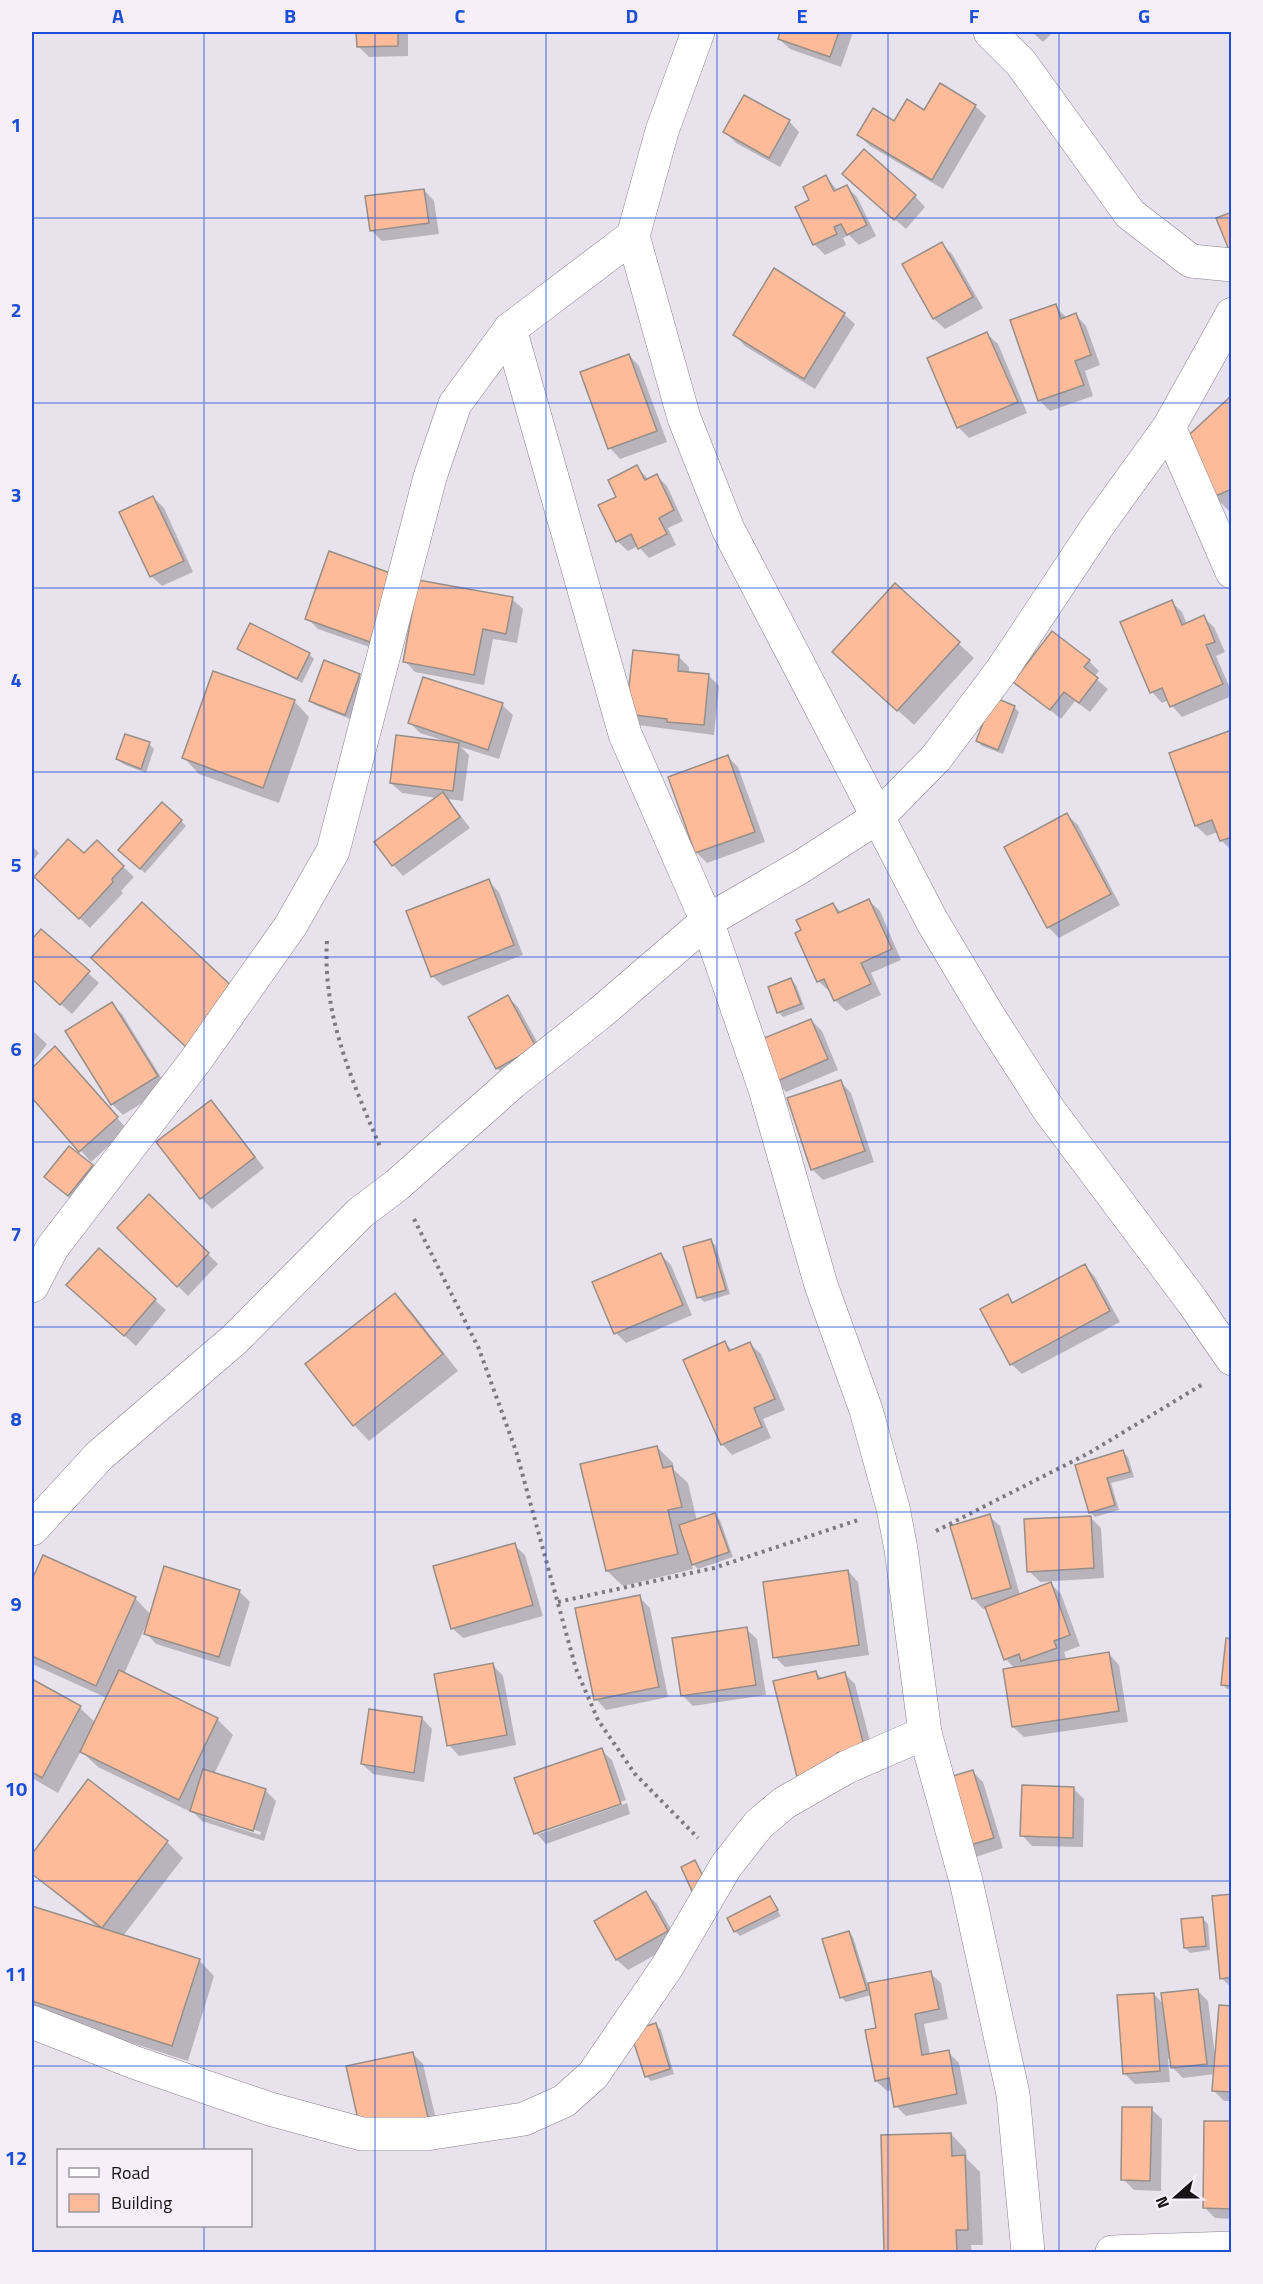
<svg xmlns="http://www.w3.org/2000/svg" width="1263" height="2284" viewBox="0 0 1263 2284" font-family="'Titillium Web',sans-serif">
  <rect width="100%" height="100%" fill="#e8e2ec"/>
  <g fill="#0003" fill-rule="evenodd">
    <path d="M358,32H408V56L369,57L358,46Z"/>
    <path d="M782,32H853L841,67L790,49L779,39Z"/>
    <path d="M1032,32H1053L1043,42Z"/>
    <path d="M975,106L986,116L943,189L870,146L859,135L925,112Z"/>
    <path d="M789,121L799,132L780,167L736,143L725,132Z"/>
    <path d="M826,177L838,191L846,186L857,197L876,236L859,245L849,235L843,238L846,245L825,255L814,244L797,208L811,201Z"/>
    <path d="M854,184L915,196L925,207L906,229Z"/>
    <path d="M424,190L434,201L439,234L382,241L371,230Z"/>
    <path d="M941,244L952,254L983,308L945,329L934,319L904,265Z"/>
    <path d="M1055,306L1067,318L1076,315L1086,326L1100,365L1085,371L1093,396L1050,411L1040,401L1012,321Z"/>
    <path d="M844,314L855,324L815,389L745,346L735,335Z"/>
    <path d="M987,334L998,344L1027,413L969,438L958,427Z"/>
    <path d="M629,355L639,366L667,442L620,459L610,448L582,373Z"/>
    <path d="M1232,397V511L1230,512L1214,496Z"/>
    <path d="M637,467L649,480L657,476L667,486L683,521L668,528L676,545L649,558L638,546L628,551L617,541Z"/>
    <path d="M153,497L164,508L193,572L162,586L151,576Z"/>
    <path d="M330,553L381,651L318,629L307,618Z"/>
    <path d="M512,599L523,609L517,643L493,639L484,685L415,672L405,661Z"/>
    <path d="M1172,602L1182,612L1187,624L1203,617L1214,627L1225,652L1216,656L1232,693V696L1182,717L1172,706L1169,700L1162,703L1152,692Z"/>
    <path d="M958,643L974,658L914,725L850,667Z"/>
    <path d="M239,648L309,654L314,659L302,683L244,653Z"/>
    <path d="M678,656L689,667V674L709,676L719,686L714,735L638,725L628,714Z"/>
    <path d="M1089,661L1099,671L1094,677L1108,689L1090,712L1075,701L1061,719L1015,681Z"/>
    <path d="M359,675L364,680L350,719L315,705L310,700Z"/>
    <path d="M294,701L309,717L279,803L199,774L184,758Z"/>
    <path d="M502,705L513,715L499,759L461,747L469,755L463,801L448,799L470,828L403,876L393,865L438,798L402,793L391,783L445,741L420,733L410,723Z"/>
    <path d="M1014,707L1019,712L1003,754L982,746L977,741Z"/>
    <path d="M1229,733L1232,736V851L1221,840L1218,832L1207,836L1196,826Z"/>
    <path d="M149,744L154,749L146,773L123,764L118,759Z"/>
    <path d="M728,757L738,767L765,842L707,863L696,852Z"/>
    <path d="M1067,815L1078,825L1120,905L1059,938L1048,927Z"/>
    <path d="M181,821L186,826L145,873L125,855Z"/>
    <path d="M97,842L134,877L121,891L123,893L90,928L47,887Z"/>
    <path d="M32,846L39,853L32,862Z"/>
    <path d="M488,881L499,892L523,955L443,986L432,976Z"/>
    <path d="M869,901L880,911L901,960L871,973L881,995L846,1011L835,1000L831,991H829L818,981L833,904L842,913Z"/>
    <path d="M41,931L99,983L72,1014L32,979V942Z"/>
    <path d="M791,980L796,985L805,1009L783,1017L778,1012Z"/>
    <path d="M508,997L518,1007L546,1058L508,1079L497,1068Z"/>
    <path d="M111,1004L122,1014L167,1087L123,1115L112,1104L67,1031Z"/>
    <path d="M811,1020L822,1031L838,1070L786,1092L776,1081Z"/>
    <path d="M32,1030L47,1044L32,1064Z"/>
    <path d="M55,1049L127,1129L91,1162L32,1096V1070Z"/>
    <path d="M841,1082L851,1093L874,1162L823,1180L812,1169Z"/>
    <path d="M211,1102L222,1113L264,1168L212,1209L201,1198L159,1142Z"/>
    <path d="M92,1167L96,1171L73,1200L51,1182Z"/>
    <path d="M149,1197L218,1264L188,1296L119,1228Z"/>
    <path d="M711,1241L716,1246L730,1294L704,1302L699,1297Z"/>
    <path d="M99,1250L166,1310L136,1346L79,1295Z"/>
    <path d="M660,1254L671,1265L692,1315L626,1343L616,1333Z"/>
    <path d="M1085,1266L1095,1277L1120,1322L1022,1374L1011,1364L1008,1296L1015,1304Z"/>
    <path d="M395,1295L411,1311L458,1371L369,1441L354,1425Z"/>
    <path d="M725,1343L733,1351L750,1344L761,1354L785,1410L763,1419L771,1438L732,1455L722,1444Z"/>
    <path d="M657,1447L673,1463L674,1470L688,1483L697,1521L715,1515L720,1520L733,1557L698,1569L691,1562L693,1569L623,1586L607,1571Z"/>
    <path d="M1123,1452L1128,1457L1134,1477L1111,1483L1119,1510L1095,1517L1090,1512L1077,1466Z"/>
    <path d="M989,1516L1000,1526L1020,1595L1051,1584L1061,1594L1080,1646L1064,1652L1067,1661L1109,1654L1119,1665L1128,1722L1024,1737L1013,1727L1015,1669L1006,1659L987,1608L983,1609L973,1598Z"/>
    <path d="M1090,1517L1101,1528L1104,1578L1040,1582L1029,1571Z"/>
    <path d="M514,1545L525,1555L543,1616L463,1638L452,1628Z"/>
    <path d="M44,1557L135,1598L151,1615L239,1591L250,1602L230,1667L156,1644L146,1633L148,1624L147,1623L124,1674L217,1719L233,1735L214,1774L266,1791L276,1801L264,1841L202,1821L195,1814L98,1767L81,1751L58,1793L32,1778V1681L80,1708L96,1723L107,1698L32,1664V1584ZM202,1813L261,1832L260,1835L202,1816Z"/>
    <path d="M848,1571L858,1582L869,1655L785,1667L775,1657Z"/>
    <path d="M639,1597L650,1608L668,1697L606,1710L596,1699Z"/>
    <path d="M746,1629L757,1639L766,1695L693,1706L682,1695Z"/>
    <path d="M1232,1641V1690L1227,1689L1222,1684Z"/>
    <path d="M493,1665L503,1676L516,1745L459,1756L449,1745Z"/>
    <path d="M816,1672L822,1679L845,1674L855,1684L874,1756L809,1787Z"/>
    <path d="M422,1718L432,1729L424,1782L373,1774L362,1764Z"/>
    <path d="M601,1750L612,1760L626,1800L539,1831V1834L627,1803L630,1814L546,1844L536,1833Z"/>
    <path d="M972,1771L983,1782L1003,1848L976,1857L965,1846Z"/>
    <path d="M89,1781L167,1842L183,1858L123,1936L199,1960L214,1976L188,2061L32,2011V1907L100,1929L32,1874V1856Z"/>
    <path d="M1073,1788L1084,1799L1083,1847L1032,1846L1022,1835Z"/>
    <path d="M646,1893L657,1904L678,1942L628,1970L617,1960L596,1921Z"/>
    <path d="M1232,1896V1988L1221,1978Z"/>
    <path d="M769,1897L781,1916L740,1936L735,1931Z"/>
    <path d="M1203,1919L1208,1924L1210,1950L1190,1953L1185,1948Z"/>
    <path d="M848,1932L853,1937L868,1985L930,1973L941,1983L948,2019L924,2024L930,2055L948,2052L959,2063L967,2104L906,2116L896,2106L893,2090L887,2091L876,2081L867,2031L878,2029L871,1995L846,2002L841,1997Z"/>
    <path d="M1197,1990L1208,2001L1215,2055L1232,2007V2101H1224L1213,2090L1215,2074L1183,2078L1172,2067L1171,2058L1168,2059L1170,2082L1135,2084L1124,2073L1154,1994L1164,2005Z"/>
    <path d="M656,2025L661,2030L674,2074L651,2081L646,2076Z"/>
    <path d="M412,2053L423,2064L438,2128L347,2068Z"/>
    <path d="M1151,2109L1162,2119L1161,2191L1134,2190L1123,2179Z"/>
    <path d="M1232,2123V2219L1215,2218L1205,2208Z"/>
    <path d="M951,2134L966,2150L967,2159L980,2172L983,2245H971L972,2252H886L882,2136Z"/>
  </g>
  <g fill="#fdbb9a" stroke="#988e88" stroke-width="1.5">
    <path d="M356,32H398V46L357,47Z"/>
    <path d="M780,32H839L830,57L778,39Z"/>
    <path d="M940,83L976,105L932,180L857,135L873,108L894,121L907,99L924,110Z"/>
    <path d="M744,95L790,120L769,158L723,132Z"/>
    <path d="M864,149L916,195L894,220L842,174Z"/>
    <path d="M826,175L834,191L847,185L867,225L847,235L841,224L834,227L837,234L813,245L795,207L809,200L803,187Z"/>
    <path d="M424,189L429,223L370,231L365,196Z"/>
    <path d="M1232,212V255H1231L1216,218Z"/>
    <path d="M942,242L973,297L933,319L902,264Z"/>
    <path d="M774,268L845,313L804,379L733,335Z"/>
    <path d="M1056,304L1061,319L1076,313L1091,355L1075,361L1084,385L1038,401L1010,320Z"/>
    <path d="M987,332L1018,402L957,428L927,358Z"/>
    <path d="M629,354L657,431L608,449L580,372Z"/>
    <path d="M1232,395V489L1213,497L1190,434Z"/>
    <path d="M637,465L645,480L657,474L674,510L659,518L667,534L638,549L631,534L616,542L598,505L616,497L608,480Z"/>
    <path d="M153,496L184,561L150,577L119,512Z"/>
    <path d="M329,551L393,574L370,642L305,619Z"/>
    <path d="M418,580L513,597L506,634L483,629L474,675L403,662Z"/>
    <path d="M895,583L960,642L897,711L832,652Z"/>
    <path d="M1172,600L1182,625L1204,615L1215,642L1206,645L1223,684L1170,707L1162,688L1150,693L1120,622Z"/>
    <path d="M250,623L310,653L297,679L237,649Z"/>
    <path d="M1052,631L1090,660L1084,667L1098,678L1079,703L1064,692L1050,710L1013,682Z"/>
    <path d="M633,650L679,655L678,671L709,674L704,725L667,722V719L626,714Z"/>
    <path d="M324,660L360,674L345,715L309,701Z"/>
    <path d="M213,671L295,700L263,788L182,758Z"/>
    <path d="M423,677L503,703L488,750L408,723Z"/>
    <path d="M993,697L1015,706L998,750L976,741Z"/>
    <path d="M1229,731L1232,737V837L1220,841L1212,820L1195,826L1169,753Z"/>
    <path d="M125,734L150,742L141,769L116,759Z"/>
    <path d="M396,735L459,743L453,791L390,783Z"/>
    <path d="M728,755L755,832L695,853L668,777Z"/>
    <path d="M443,792L460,817L392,866L374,842Z"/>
    <path d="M162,802L182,820L140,869L118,850Z"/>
    <path d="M1067,813L1111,894L1047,928L1004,847Z"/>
    <path d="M68,839L84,853L97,840L124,866L112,879L113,882L79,919L34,877Z"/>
    <path d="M489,879L514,945L431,977L406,911Z"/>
    <path d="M869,899L892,949L861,963L871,984L834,1001L824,979L817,982L795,933L801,930L796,920L833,903L838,913Z"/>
    <path d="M142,902L238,992L186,1047L91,958Z"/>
    <path d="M41,929L90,971L60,1005L32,979V939Z"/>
    <path d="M791,978L801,1004L777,1013L768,987Z"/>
    <path d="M508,995L536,1047L496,1069L468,1017Z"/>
    <path d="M112,1002L158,1076L111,1105L65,1031Z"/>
    <path d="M811,1019L828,1059L775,1082L757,1041Z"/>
    <path d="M55,1046L118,1117L79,1152L32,1098V1068Z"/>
    <path d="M841,1080L865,1151L811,1170L787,1098Z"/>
    <path d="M211,1100L255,1157L200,1199L156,1142Z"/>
    <path d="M69,1146L93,1165L68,1196L44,1177Z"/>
    <path d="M149,1194L209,1253L177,1287L117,1228Z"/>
    <path d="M711,1239L726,1290L697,1298L683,1247Z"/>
    <path d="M99,1248L156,1299L124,1336L66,1285Z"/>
    <path d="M661,1253L683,1305L614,1334L592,1282Z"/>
    <path d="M1085,1264L1110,1311L1010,1365L980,1309L1008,1294L1012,1303Z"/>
    <path d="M395,1293L443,1354L353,1426L305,1364Z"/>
    <path d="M725,1341L729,1351L750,1342L775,1399L754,1408L762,1427L721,1445L683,1360Z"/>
    <path d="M657,1446L663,1468L672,1466L682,1507L668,1510L678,1554L606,1571L580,1464Z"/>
    <path d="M1123,1450L1130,1472L1107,1478L1115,1505L1089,1513L1075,1465Z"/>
    <path d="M715,1513L729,1552L692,1565L679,1525Z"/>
    <path d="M990,1514L1011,1588L972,1599L950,1526Z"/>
    <path d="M1091,1516L1094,1568L1027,1572L1024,1519Z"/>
    <path d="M515,1543L533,1605L451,1629L433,1566Z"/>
    <path d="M43,1555L136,1597L96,1686L32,1656V1580Z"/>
    <path d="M164,1566L240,1590L219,1657L144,1634Z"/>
    <path d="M848,1570L859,1645L773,1658L763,1582Z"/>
    <path d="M1051,1582L1070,1635L1054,1641L1057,1648L1021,1661L1019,1654L1004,1660L985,1607Z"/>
    <path d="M640,1595L659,1687L594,1700L575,1608Z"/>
    <path d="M747,1627L756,1685L681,1696L672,1638Z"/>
    <path d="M1226,1638L1232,1639V1686L1221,1685Z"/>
    <path d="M1109,1652L1119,1711L1012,1727L1003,1669Z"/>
    <path d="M493,1663L507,1735L447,1746L434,1674Z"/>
    <path d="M119,1670L218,1718L179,1800L80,1752Z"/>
    <path d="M816,1671L818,1679L845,1672L864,1746L837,1753L841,1765L797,1777L773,1681Z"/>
    <path d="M32,1679L81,1706L42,1778L32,1772Z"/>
    <path d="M369,1709L422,1717L414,1773L361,1764Z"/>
    <path d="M602,1748L621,1804L534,1834L514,1778Z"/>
    <path d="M203,1769L266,1789L253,1831L190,1811Z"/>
    <path d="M973,1770L994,1838L964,1847L943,1779Z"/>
    <path d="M88,1779L168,1841L102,1928L32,1874V1854Z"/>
    <path d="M1022,1785L1074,1787L1073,1838L1020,1836Z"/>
    <path d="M695,1860L707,1884L692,1891L681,1867Z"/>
    <path d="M646,1891L668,1931L616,1960L594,1921Z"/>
    <path d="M1232,1894V1977L1220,1979L1212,1896Z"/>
    <path d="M770,1896L778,1910L734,1932L727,1918Z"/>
    <path d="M32,1906L200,1959L172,2046L32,2001Z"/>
    <path d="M1203,1917L1206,1946L1184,1948L1181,1919Z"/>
    <path d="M849,1931L867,1990L840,1998L822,1939Z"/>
    <path d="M931,1971L939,2009L915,2014L922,2055L949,2050L957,2094L894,2107L889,2078L875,2081L865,2030L876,2028L868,1983Z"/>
    <path d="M1198,1989L1207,2064L1171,2068L1161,1993Z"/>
    <path d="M1154,1993L1160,2071L1123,2074L1117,1995Z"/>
    <path d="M1219,2005L1232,2006V2092L1212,2091Z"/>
    <path d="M656,2023L670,2069L645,2077L630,2031Z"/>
    <path d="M413,2052L428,2118L361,2133L346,2066Z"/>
    <path d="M1122,2107H1152L1150,2181L1121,2180Z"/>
    <path d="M1204,2121H1232V2209L1203,2208Z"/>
    <path d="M951,2133L952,2156L965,2155L968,2230H956L957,2252H884L881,2135Z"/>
  </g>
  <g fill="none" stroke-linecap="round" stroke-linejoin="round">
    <defs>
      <g id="minor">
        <path d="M698,32L662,131L633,236L684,418L728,529L932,921L988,1015L1049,1110L1192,1301L1232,1359"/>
        <path d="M990,32L1021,63L1130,214L1191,261L1232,265"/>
        <path d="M510,329L625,734L707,921L765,1089L821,1285L866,1410L893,1508L901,1549L925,1733L966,1881L1013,2094L1028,2252"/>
        <path d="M1169,427L1232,572"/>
        <path d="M32,1286L52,1248L196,1060L291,925L333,851L430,477L455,404L510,329L633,236"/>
        <path d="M32,1529L99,1456L235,1339L360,1213L397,1185L513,1082L600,1013L707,921L802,866L878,817L936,758L1002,670L1099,524L1169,427L1232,314"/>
        <path d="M32,2022L136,2063L270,2109L362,2134H426L524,2119L564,2101L593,2075L667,1967L726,1866L759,1824L784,1803L847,1767L925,1733"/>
        <path d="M1112,2252L1232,2248"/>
      </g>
    </defs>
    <use href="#minor" stroke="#88828b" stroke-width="34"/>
    <g stroke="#7d797f" stroke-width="4" stroke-dasharray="3 4.5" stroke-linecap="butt">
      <path d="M327,941C322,1015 353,1083 381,1149"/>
      <path d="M414,1219L479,1349L516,1451L576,1669L598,1720L635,1774L698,1838"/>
      <path d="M936,1531L1089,1453L1203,1384"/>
      <path d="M558,1602L714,1568L858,1520"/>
    </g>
    <use href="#minor" stroke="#fff" stroke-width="33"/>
  </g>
  <path fill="none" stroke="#1d4ed8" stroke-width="1.5" stroke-opacity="0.55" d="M204,32V2150M375,32V2252M546,32V2252M717,32V2252M888,32V2252M1059,32V2252M32,218H1232M32,403H1232M32,588H1232M32,772H1232M32,957H1232M32,1142H1232M32,1327H1232M32,1512H1232M32,1696H1232M32,1881H1232M32,2066H1232M204,2226V2252"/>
  <rect width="1263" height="2284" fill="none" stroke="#f6eff9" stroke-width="66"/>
  <rect x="57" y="2149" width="195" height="78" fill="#f6eff9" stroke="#9c979f" stroke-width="1.5"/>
  <rect x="69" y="2168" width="30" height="9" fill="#ffffff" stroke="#9c979f" stroke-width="1.5"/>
  <text x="111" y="2179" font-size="18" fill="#161417">Road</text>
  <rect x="69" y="2194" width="30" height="18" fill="#fdbb9a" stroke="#9c979f" stroke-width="1.5"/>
  <text x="111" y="2209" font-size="18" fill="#161417">Building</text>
  <g transform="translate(1176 2197) rotate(249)" stroke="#f6eff9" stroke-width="4.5" paint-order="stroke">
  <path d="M0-4.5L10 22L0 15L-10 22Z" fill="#161417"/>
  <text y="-9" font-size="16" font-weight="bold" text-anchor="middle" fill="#161417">N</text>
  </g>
  <rect x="33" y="33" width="1197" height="2218" fill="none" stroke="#1d4ed8" stroke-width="2"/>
  <g font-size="20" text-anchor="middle" font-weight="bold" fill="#1d4ed8">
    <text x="118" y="23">A</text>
    <text x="290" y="23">B</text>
    <text x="460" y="23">C</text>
    <text x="632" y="23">D</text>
    <text x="802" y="23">E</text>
    <text x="974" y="23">F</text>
    <text x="1144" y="23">G</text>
    <text x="16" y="132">1</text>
    <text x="16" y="317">2</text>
    <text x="16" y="502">3</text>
    <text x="16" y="687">4</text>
    <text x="16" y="872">5</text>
    <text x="16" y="1056">6</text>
    <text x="16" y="1241">7</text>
    <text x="16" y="1426">8</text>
    <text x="16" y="1611">9</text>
    <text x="16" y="1796">10</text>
    <text x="16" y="1981">11</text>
    <text x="16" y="2165">12</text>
  </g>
</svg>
